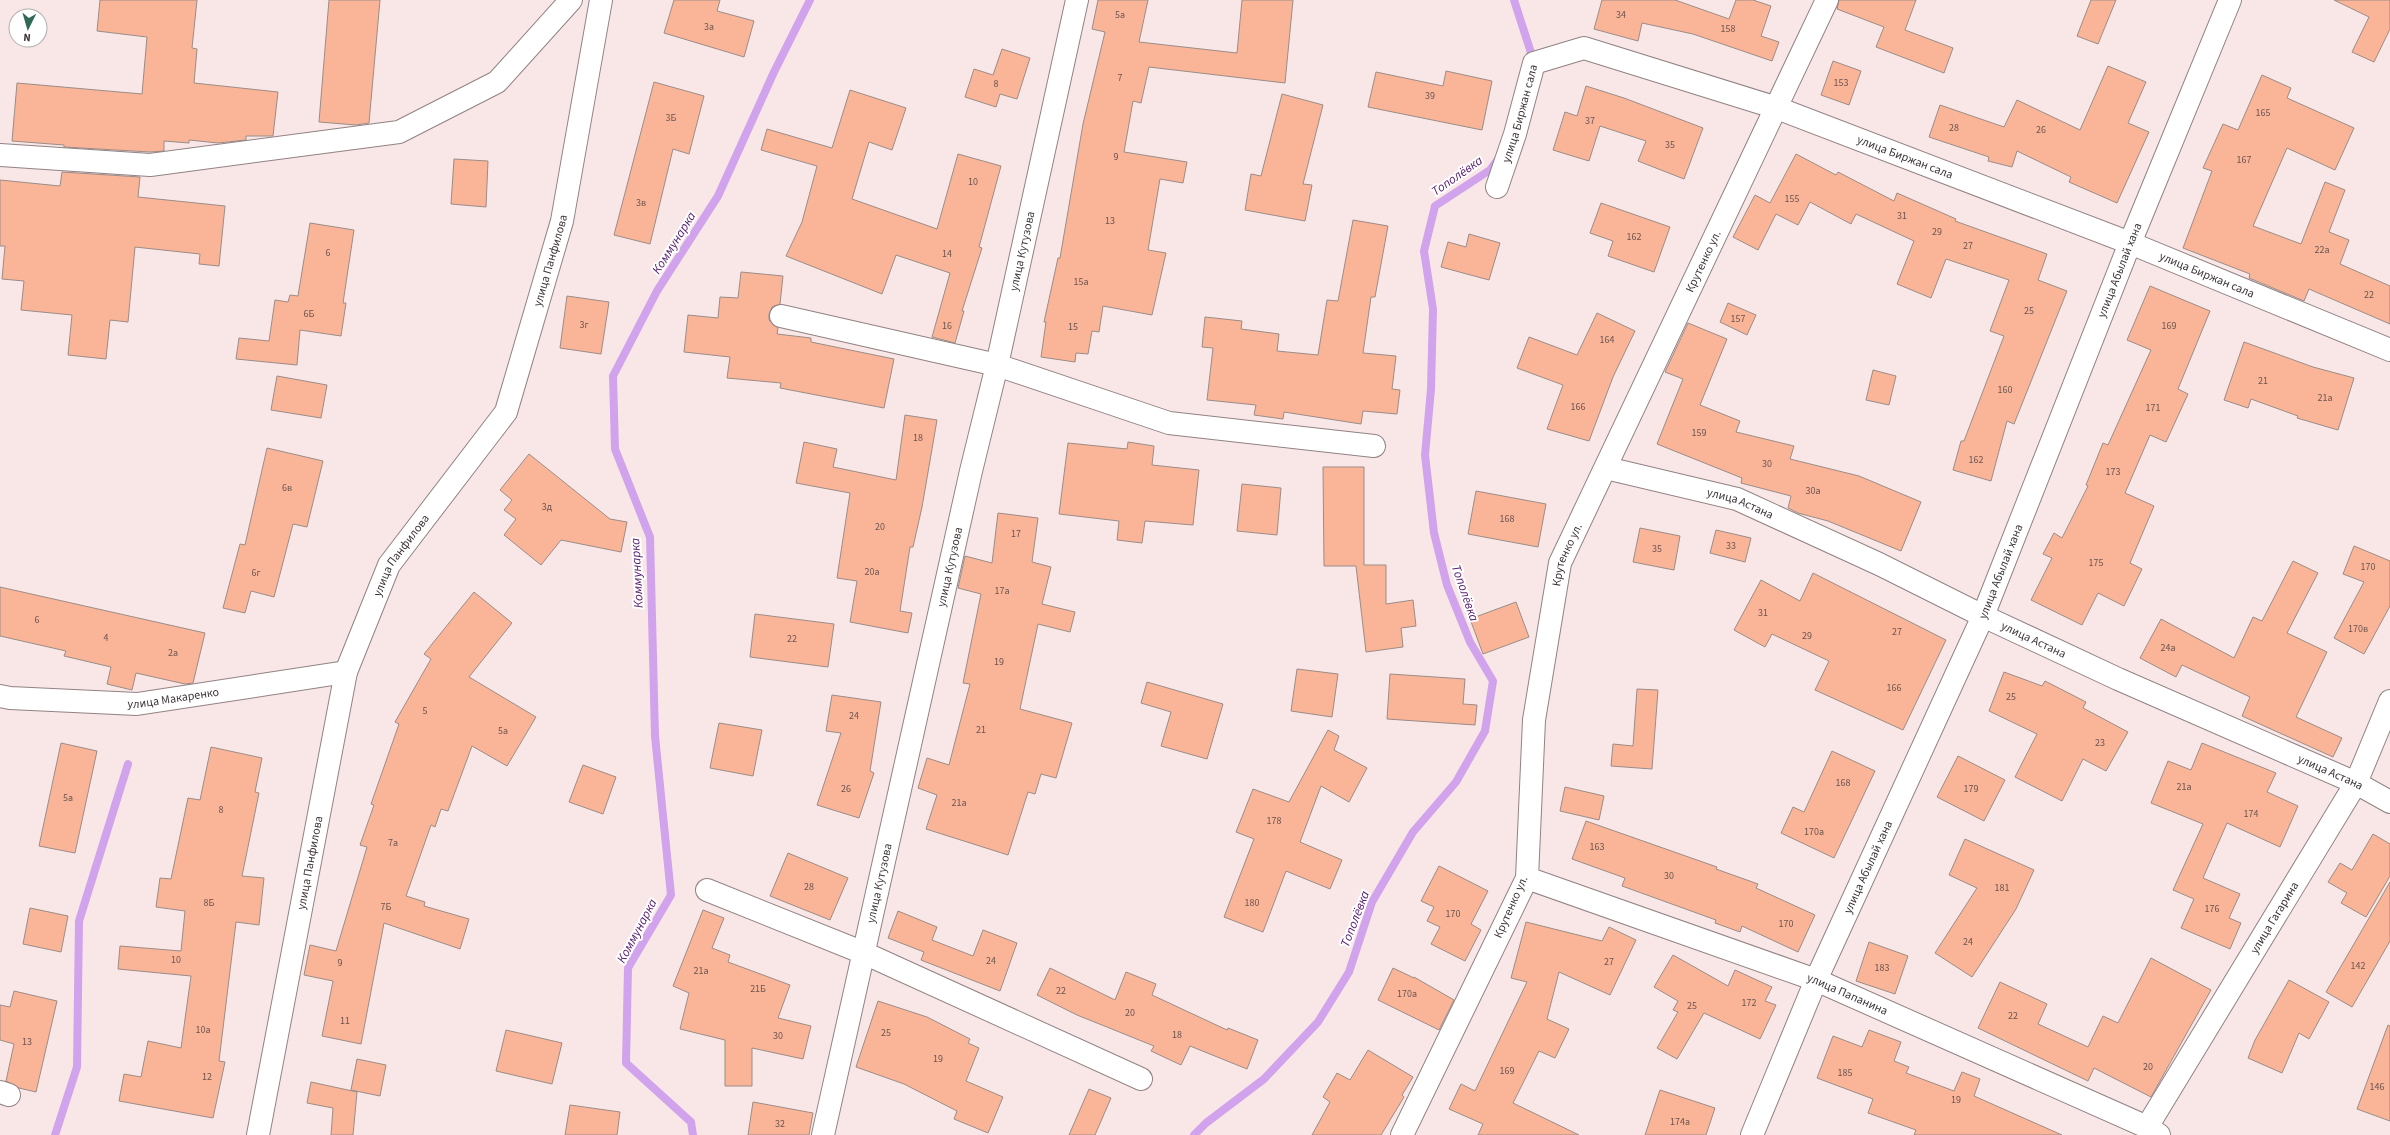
<svg xmlns="http://www.w3.org/2000/svg" width="2390" height="1135" viewBox="0 0 2390 1135" font-family="'Source Sans 3',sans-serif">
  <rect width="100%" height="100%" fill="#f9e7e8"/>
  <g fill="none" stroke-linecap="round" stroke-linejoin="round">
    <g stroke="#d0a3ec" stroke-width="8">
      <path d="M1514,0L1534,62"/>
      <path d="M55,1135L77,1067L79,921L128,764"/>
      <path d="M693,1135L691,1122L626,1063L628,968L671,895L655,736L650,537L615,449L613,376L657,291L718,196L774,72L810,0"/>
      <path d="M1194,1135L1206,1123L1264,1079L1318,1022L1349,972L1372,902L1413,832L1456,782L1485,731L1493,681L1470,642L1447,585L1434,533L1425,455L1431,389L1433,309L1424,251L1435,206L1490,170L1498,159"/>
    </g>
  </g>
  <g fill="#fab599" stroke="#9b8c86">
    <path d="M100,0H197L192,48L197,49L194,83L278,92L273,136H246V140L218,143L189,140V143L164,141V151L150,152L64,147V145L12,141L17,83L142,94L147,37L97,31Z"/>
    <path d="M329,0H380L369,123L356,125L319,122Z"/>
    <path d="M674,0H720L717,11L754,21L744,57L664,33Z"/>
    <path d="M1098,0H1148L1139,42L1237,53L1242,0H1293L1285,83L1149,67L1141,103L1133,101L1124,152L1187,162L1183,183L1160,179L1148,250L1166,253L1152,315L1103,306L1099,332L1092,331L1088,354L1076,353L1075,362L1041,357L1046,322H1044L1058,258H1060L1083,124L1105,32L1092,29Z"/>
    <path d="M1602,0H1675L1729,19L1736,0H1753L1771,6L1761,36L1779,42L1772,61L1693,34L1642,23L1638,41L1594,29Z"/>
    <path d="M1839,0H1916L1905,30L1953,48L1944,73L1876,47L1884,27L1837,9Z"/>
    <path d="M2091,0H2116L2098,44L2077,36Z"/>
    <path d="M2334,0H2390V29L2374,62L2352,52L2369,17Z"/>
    <path d="M1002,49L1030,58L1017,99L1000,94L996,107L965,97L974,69L993,75Z"/>
    <path d="M1833,61L1861,71L1849,105L1821,95Z"/>
    <path d="M2108,66L2146,82L2128,123L2149,132L2117,203L2069,182L2071,177L2017,151L2012,167L1988,161L1989,157L1929,137L1940,105L2004,127L2017,100L2080,130Z"/>
    <path d="M1446,71L1492,81L1482,130L1368,107L1376,72L1443,86Z"/>
    <path d="M2262,75L2291,88L2287,98L2354,128L2335,170L2287,148L2253,226L2301,244L2325,182L2345,190L2329,232L2349,240L2340,264L2390,286V324L2309,289L2304,301L2249,278L2250,274L2183,248L2212,171L2203,168L2223,124L2238,130Z"/>
    <path d="M654,82L704,96L689,154L673,149L650,244L614,235Z"/>
    <path d="M1586,86L1624,98L1703,128L1684,179L1638,161L1646,141L1600,126L1589,161L1553,150L1565,112L1577,116Z"/>
    <path d="M850,90L906,108L892,150L869,142L852,199L937,229L958,154L1001,166L979,247L982,248L962,311H964L955,343L932,337L950,273L896,255L882,294L786,256L802,222L817,166L761,150L767,129L832,148Z"/>
    <path d="M1282,94L1323,105L1303,184L1312,185L1305,221L1245,210L1251,174L1261,176Z"/>
    <path d="M1796,154L1836,175L1838,172L1894,201L1897,193L1956,219L1955,221L2047,254L2038,280L2067,291L2014,424L2007,421L1991,481L1953,470L1961,441H1964L2004,336L1990,331L2009,280L1946,259L1931,298L1897,284L1914,241L1856,214L1851,224L1810,202L1798,225L1776,214L1758,250L1733,237L1755,195L1770,203Z"/>
    <path d="M454,159L488,161L486,207L451,204Z"/>
    <path d="M62,172L140,177L138,197L225,206L219,266L199,264L200,254L135,247L128,322L110,320L106,359L68,355L72,315L21,310L24,281L2,279L5,246H0V180L60,186Z"/>
    <path d="M1601,203L1670,227L1654,272L1608,256L1613,241L1590,233Z"/>
    <path d="M1353,220L1388,226L1375,297H1371L1363,353L1396,356L1392,389L1400,390L1397,414L1363,411L1361,424L1284,412L1283,419L1254,415L1256,405L1207,400L1213,348L1202,347L1205,317L1242,321L1241,329L1279,334L1277,351L1318,355L1327,300L1338,301Z"/>
    <path d="M310,223L354,230L343,303H346L341,336L300,330L297,365L236,359L239,338L269,341L275,300L288,302L290,295L298,296Z"/>
    <path d="M1469,234L1500,243L1489,280L1441,267L1448,242L1466,247Z"/>
    <path d="M741,272L783,276L780,304L772,307L769,314V320L778,328L777,334L811,338V342L894,359L884,408L780,388L781,383L727,378L730,357L684,352L688,315L718,318L720,297L738,298Z"/>
    <path d="M2150,286L2210,311L2178,389L2188,394L2166,442L2150,435L2125,493L2154,506L2130,563L2142,569L2124,606L2098,593L2082,625L2031,600L2052,558L2043,554L2054,533L2062,538L2088,486L2086,485L2103,443L2108,445L2151,350L2127,340Z"/>
    <path d="M567,296L609,302L601,354L560,348Z"/>
    <path d="M1728,303L1756,315L1747,335L1720,322Z"/>
    <path d="M1597,313L1635,331L1613,377L1589,441L1547,429L1563,385L1517,368L1529,337L1577,355Z"/>
    <path d="M1688,323L1727,339L1700,405L1740,421L1736,432L1794,446L1790,459L1859,476L1921,502L1901,551L1828,521L1798,513L1788,508L1791,496L1741,483L1742,478L1657,444L1683,379L1665,372Z"/>
    <path d="M2244,342L2313,367L2354,378L2338,430L2297,418L2298,416L2251,399L2248,408L2224,400Z"/>
    <path d="M1873,370L1896,376L1889,405L1866,400Z"/>
    <path d="M277,376L327,385L321,418L271,410Z"/>
    <path d="M905,415L937,420L922,507L913,547H910L900,611L912,613L908,633L850,622L857,581L837,578L850,493L796,483L804,442L837,449L833,467L896,480Z"/>
    <path d="M1128,442L1154,446L1152,465L1199,470L1193,525L1145,521L1142,543L1117,540L1119,521L1059,514L1068,443L1127,449Z"/>
    <path d="M267,448L323,461L307,527L293,524L274,597L251,591L245,613L223,608L240,544L245,545Z"/>
    <path d="M529,454L610,519L627,522L621,552L561,540L541,565L504,535L516,519L504,510L512,500L500,490Z"/>
    <path d="M1323,467H1364V565H1386V604L1413,600L1416,626L1401,628L1403,647L1366,652L1356,566H1324Z"/>
    <path d="M1242,484L1281,488L1277,535L1237,531Z"/>
    <path d="M1476,491L1546,504L1538,547L1468,534Z"/>
    <path d="M998,513L1038,518L1032,562L1051,567L1042,604L1075,612L1070,632L1038,624L1020,709L1072,723L1056,778L1041,774L1035,794L1028,792L1008,855L926,829L937,795L918,788L927,758L949,765L970,684L963,683L981,594L958,588L965,556L992,563Z"/>
    <path d="M1640,528L1680,536L1674,570L1633,562Z"/>
    <path d="M1716,530L1751,538L1745,562L1710,553Z"/>
    <path d="M2354,546L2390,561V606L2364,654L2334,638L2364,582L2343,574Z"/>
    <path d="M2293,561L2318,573L2287,633L2327,652L2296,717L2342,738L2333,757L2242,716L2250,697L2182,665L2176,677L2140,658L2161,619L2234,658L2253,617L2262,621Z"/>
    <path d="M1813,573L1946,640L1903,730L1815,690L1829,661L1772,634L1765,647L1734,630L1761,580L1800,601Z"/>
    <path d="M0,587L205,633L193,683L185,684L136,673L132,690L107,684L111,667L64,656L66,651L0,636Z"/>
    <path d="M474,592L512,623L469,677L536,717L507,766L472,746L448,811L441,809L435,827L431,825L406,896L425,902L424,906L469,919L460,949L384,923L361,1044L322,1036L333,981L304,975L310,945L336,951L367,847L360,845L374,805L371,804L399,724L395,722L431,659L424,654Z"/>
    <path d="M1516,602L1529,637L1483,654L1470,619Z"/>
    <path d="M755,614L834,624L828,667L750,657Z"/>
    <path d="M1297,669L1338,674L1332,717L1291,711Z"/>
    <path d="M2004,672L2042,686L2045,681L2086,702L2083,708L2128,732L2106,771L2083,759L2062,801L2015,777L2037,734L1989,711Z"/>
    <path d="M1390,674L1465,679L1463,704L1477,705L1475,725L1387,719Z"/>
    <path d="M1147,682L1223,704L1207,759L1161,746L1171,712L1141,703Z"/>
    <path d="M1637,689L1658,690L1652,769L1611,766L1613,744L1633,746Z"/>
    <path d="M832,695L881,702L870,771L874,773L859,818L817,805L841,733L826,731Z"/>
    <path d="M719,723L762,730L753,776L710,768Z"/>
    <path d="M1328,730L1339,736L1334,750L1367,768L1349,802L1321,786L1300,842L1342,860L1330,889L1286,871L1263,932L1224,917L1254,839L1236,832L1253,789L1289,802Z"/>
    <path d="M61,743L97,751L75,853L39,846Z"/>
    <path d="M2202,743L2276,773L2267,792L2298,806L2280,847L2227,823L2203,878L2240,894L2229,918L2241,923L2230,949L2181,928L2194,899L2173,890L2203,824L2151,803L2168,761L2191,770Z"/>
    <path d="M211,747L262,758L255,792L259,793L242,876L264,878L259,925L236,922L219,1061L225,1062L213,1118L119,1101L124,1074L141,1077L148,1041L181,1048L191,976L118,969L120,946L181,951L185,911L156,907L160,878L171,879L188,798L200,800Z"/>
    <path d="M1832,751L1875,771L1834,858L1781,833L1793,807L1804,812Z"/>
    <path d="M1958,756L2005,780L1984,821L1937,797Z"/>
    <path d="M583,765L616,777L603,814L569,802Z"/>
    <path d="M1565,787L1604,796L1599,820L1560,811Z"/>
    <path d="M1586,821L1717,867L1716,869L1758,884L1756,888L1815,915L1798,952L1742,926L1740,932L1715,923L1716,920L1622,886L1625,878L1572,859Z"/>
    <path d="M2373,834L2390,844V876L2366,917L2341,903L2347,893L2328,882L2340,863L2352,870Z"/>
    <path d="M1965,839L2034,870L2016,909L1972,977L1935,953L1977,888L1949,875Z"/>
    <path d="M788,853L848,878L830,920L770,896Z"/>
    <path d="M1439,866L1488,891L1471,924L1481,930L1465,961L1431,944L1440,927L1427,921L1434,907L1421,901Z"/>
    <path d="M2390,882V941L2352,1007L2326,992Z"/>
    <path d="M30,908L68,916L61,952L23,944Z"/>
    <path d="M703,910L724,918L712,948L730,955L728,962L790,985L778,1018L811,1026L803,1059L752,1048V1086H725V1040L680,1029L689,993L673,986Z"/>
    <path d="M898,911L937,927L932,940L973,956L983,930L1017,943L1000,991L921,960L924,952L888,938Z"/>
    <path d="M1526,922L1602,941L1609,927L1636,940L1610,995L1559,972L1547,1019L1569,1029L1555,1058L1539,1051L1513,1103L1579,1135H1478L1483,1124L1449,1109L1461,1084L1475,1091L1527,982L1511,978Z"/>
    <path d="M1869,942L1908,956L1895,994L1856,981Z"/>
    <path d="M1673,955L1728,986L1735,970L1772,987L1765,1001L1776,1005L1760,1039L1704,1013L1677,1059L1657,1048L1678,1012L1673,1010L1678,1001L1654,987Z"/>
    <path d="M2151,958L2211,990L2151,1097L2094,1068L2088,1081L1978,1028L2000,982L2047,1004L2038,1024L2088,1047L2103,1016L2118,1023Z"/>
    <path d="M1050,968L1115,1000L1126,972L1156,984L1152,995L1227,1030L1228,1028L1258,1040L1247,1069L1190,1046L1181,1065L1151,1051L1154,1046L1077,1015L1037,995Z"/>
    <path d="M1393,968L1414,978V977L1454,1000L1439,1030L1378,1000Z"/>
    <path d="M2289,980L2329,1002L2309,1039L2299,1033L2282,1073L2248,1058L2255,1040Z"/>
    <path d="M14,991L57,1001L36,1092L19,1088L6,1081L14,1044L0,1040V1005L10,1007Z"/>
    <path d="M878,1001L927,1017L970,1039L968,1043L979,1048L966,1081L1003,1097L988,1133L954,1119L957,1111L904,1084L856,1067Z"/>
    <path d="M2388,1025L2390,1026V1121L2357,1109Z"/>
    <path d="M506,1030L562,1043L552,1084L496,1071Z"/>
    <path d="M1869,1030L1901,1042L1894,1061L1909,1067L1906,1073L1954,1091L1962,1072L1980,1079L1974,1096L2062,1135H1914L1916,1130L1868,1113L1873,1099L1817,1078L1833,1036L1862,1047Z"/>
    <path d="M1368,1050L1413,1077L1402,1095L1404,1097L1381,1135H1312L1330,1102L1323,1097L1337,1073L1350,1080Z"/>
    <path d="M357,1059L386,1065L380,1096L351,1090Z"/>
    <path d="M311,1082L357,1092L353,1135H331L333,1108L307,1103Z"/>
    <path d="M1089,1089L1111,1098L1095,1135H1069Z"/>
    <path d="M1660,1090L1715,1108L1706,1135H1645Z"/>
    <path d="M753,1102L813,1113L809,1135H748Z"/>
    <path d="M570,1105L620,1112L617,1135H565Z"/>
  </g>
  <g fill="none" stroke-linecap="round" stroke-linejoin="round">
    <defs>
      <g id="street">
        <path d="M0,155L150,165L399,132L497,82L571,0"/>
        <path id="s1" d="M1497,187L1515,134L1534,63L1584,48L1777,108L2130,243L2390,350"/>
        <path d="M781,316L997,365L1169,423L1374,446"/>
        <path id="s2" d="M1606,468L1737,499L1879,564L1983,616L2118,679L2356,783L2390,802"/>
        <path id="s3" d="M0,696L10,698L137,704L346,672"/>
        <path id="s4" d="M1527,878L1816,980L2147,1127L2159,1135"/>
        <path d="M707,890L864,953L1141,1079"/>
        <path d="M0,1092L9,1095"/>
        <path id="s5" d="M2147,1127L2356,783L2390,701"/>
        <path id="s6" d="M258,1135L346,672L389,565L506,412L562,221L601,0"/>
        <path id="s7" d="M823,1135L971,471L997,365L1077,0"/>
        <path id="s8" d="M1402,1135L1527,878L1534,720L1560,563L1827,0"/>
      </g>
      <g id="secondary">
        <path id="s9" d="M1752,1135L1816,980L1983,616L2130,243L2230,0"/>
      </g>
    </defs>
    <use href="#street" stroke="#928283" stroke-width="24"/>
    <use href="#secondary" stroke="#928283" stroke-width="24"/>
    <use href="#street" stroke="#fff" stroke-width="22"/>
    <use href="#secondary" stroke="#fff" stroke-width="22"/>
  </g>
  <g text-anchor="middle" dominant-baseline="central" stroke-width="4" stroke-linejoin="round" paint-order="stroke">
    <g font-size="10" fill="#6c554f">
      <text x="1120" y="15">5а</text>
      <text x="1621" y="15">34</text>
      <text x="709" y="27">3а</text>
      <text x="1728" y="29">158</text>
      <text x="1120" y="78">7</text>
      <text x="1841" y="83">153</text>
      <text x="996" y="84">8</text>
      <text x="1430" y="96">39</text>
      <text x="2263" y="113">165</text>
      <text x="671" y="118">3Б</text>
      <text x="1590" y="121">37</text>
      <text x="1954" y="128">28</text>
      <text x="2041" y="130">26</text>
      <text x="1670" y="145">35</text>
      <text x="1116" y="157">9</text>
      <text x="2244" y="160">167</text>
      <text x="973" y="182">10</text>
      <text x="1792" y="199">155</text>
      <text x="641" y="203">3в</text>
      <text x="1902" y="216">31</text>
      <text x="1110" y="221">13</text>
      <text x="1937" y="232">29</text>
      <text x="1634" y="237">162</text>
      <text x="1968" y="246">27</text>
      <text x="2322" y="250">22а</text>
      <text x="328" y="253">6</text>
      <text x="947" y="254">14</text>
      <text x="1081" y="282">15а</text>
      <text x="2369" y="295">22</text>
      <text x="2029" y="311">25</text>
      <text x="309" y="314">6Б</text>
      <text x="1738" y="319">157</text>
      <text x="584" y="325">3г</text>
      <text x="947" y="326">16</text>
      <text x="2169" y="326">169</text>
      <text x="1073" y="327">15</text>
      <text x="1607" y="340">164</text>
      <text x="2263" y="381">21</text>
      <text x="2005" y="390">160</text>
      <text x="2325" y="398">21а</text>
      <text x="1578" y="407">166</text>
      <text x="2153" y="408">171</text>
      <text x="1699" y="433">159</text>
      <text x="918" y="438">18</text>
      <text x="1976" y="460">162</text>
      <text x="1767" y="464">30</text>
      <text x="2113" y="472">173</text>
      <text x="287" y="488">6в</text>
      <text x="1813" y="491">30а</text>
      <text x="547" y="507">3д</text>
      <text x="1507" y="519">168</text>
      <text x="880" y="527">20</text>
      <text x="1016" y="534">17</text>
      <text x="1731" y="546">33</text>
      <text x="1657" y="549">35</text>
      <text x="2096" y="563">175</text>
      <text x="2368" y="567">170</text>
      <text x="872" y="572">20а</text>
      <text x="256" y="573">6г</text>
      <text x="1002" y="591">17а</text>
      <text x="1763" y="613">31</text>
      <text x="37" y="620">6</text>
      <text x="2358" y="629">170в</text>
      <text x="1897" y="632">27</text>
      <text x="1807" y="636">29</text>
      <text x="106" y="638">4</text>
      <text x="792" y="639">22</text>
      <text x="2168" y="648">24а</text>
      <text x="173" y="653">2а</text>
      <text x="999" y="662">19</text>
      <text x="1894" y="688">166</text>
      <text x="2011" y="697">25</text>
      <text x="425" y="711">5</text>
      <text x="854" y="716">24</text>
      <text x="981" y="730">21</text>
      <text x="503" y="731">5а</text>
      <text x="2100" y="743">23</text>
      <text x="1843" y="783">168</text>
      <text x="2184" y="787">21а</text>
      <text x="846" y="789">26</text>
      <text x="1971" y="789">179</text>
      <text x="68" y="798">5а</text>
      <text x="959" y="803">21а</text>
      <text x="221" y="810">8</text>
      <text x="2251" y="814">174</text>
      <text x="1274" y="821">178</text>
      <text x="1814" y="832">170а</text>
      <text x="393" y="843">7а</text>
      <text x="1597" y="847">163</text>
      <text x="1669" y="876">30</text>
      <text x="809" y="887">28</text>
      <text x="2002" y="888">181</text>
      <text x="209" y="903">8Б</text>
      <text x="1252" y="903">180</text>
      <text x="386" y="907">7Б</text>
      <text x="2212" y="909">176</text>
      <text x="1453" y="914">170</text>
      <text x="1786" y="924">170</text>
      <text x="1968" y="942">24</text>
      <text x="176" y="960">10</text>
      <text x="991" y="961">24</text>
      <text x="1609" y="962">27</text>
      <text x="340" y="963">9</text>
      <text x="2358" y="966">142</text>
      <text x="1882" y="968">183</text>
      <text x="701" y="971">21а</text>
      <text x="758" y="989">21Б</text>
      <text x="1061" y="991">22</text>
      <text x="1407" y="994">170а</text>
      <text x="1749" y="1003">172</text>
      <text x="1692" y="1006">25</text>
      <text x="1130" y="1013">20</text>
      <text x="2013" y="1016">22</text>
      <text x="345" y="1021">11</text>
      <text x="203" y="1030">10а</text>
      <text x="886" y="1033">25</text>
      <text x="1177" y="1035">18</text>
      <text x="778" y="1036">30</text>
      <text x="27" y="1042">13</text>
      <text x="938" y="1059">19</text>
      <text x="2148" y="1067">20</text>
      <text x="1507" y="1071">169</text>
      <text x="1845" y="1073">185</text>
      <text x="207" y="1077">12</text>
      <text x="2377" y="1087">146</text>
      <text x="1956" y="1100">19</text>
      <text x="1680" y="1122">174а</text>
      <text x="780" y="1124">32</text>
    </g>
    <g font-size="12" fill="#3d3536" stroke="#fff">
      <text stroke="none"><textPath href="#s1" startOffset="77">улица Биржан сала</textPath></text>
      <text stroke="none"><textPath href="#s1" startOffset="521">улица Биржан сала</textPath></text>
      <text stroke="none"><textPath href="#s7" startOffset="906">улица Кутузова</textPath></text>
      <text stroke="none"><textPath href="#s6" startOffset="937">улица Панфилова</textPath></text>
      <text stroke="none"><textPath href="#s8" startOffset="937">Крутенко ул.</textPath></text>
      <text stroke="none"><textPath href="#s9" startOffset="940">улица Абылай хана</textPath></text>
      <text stroke="none"><textPath href="#s1" startOffset="845">улица Биржан сала</textPath></text>
      <text stroke="none"><textPath href="#s2" startOffset="139">улица Астана</textPath></text>
      <text stroke="none"><textPath href="#s8" startOffset="613">Крутенко ул.</textPath></text>
      <text stroke="none"><textPath href="#s6" startOffset="601">улица Панфилова</textPath></text>
      <text stroke="none"><textPath href="#s7" startOffset="582">улица Кутузова</textPath></text>
      <text stroke="none"><textPath href="#s9" startOffset="616">улица Абылай хана</textPath></text>
      <text stroke="none"><textPath href="#s2" startOffset="463">улица Астана</textPath></text>
      <text stroke="none"><textPath href="#s3" startOffset="174">улица Макаренко</textPath></text>
      <text stroke="none"><textPath href="#s2" startOffset="788">улица Астана</textPath></text>
      <text stroke="none"><textPath href="#s6" startOffset="277">улица Панфилова</textPath></text>
      <text stroke="none"><textPath href="#s9" startOffset="292">улица Абылай хана</textPath></text>
      <text stroke="none"><textPath href="#s7" startOffset="258">улица Кутузова</textPath></text>
      <text transform="translate(1511 907) rotate(-66)">Крутенко ул.</text>
      <text stroke="none"><textPath href="#s5" startOffset="245">улица Гагарина</textPath></text>
      <text stroke="none"><textPath href="#s4" startOffset="341">улица Папанина</textPath></text>
    </g>
    <g font-size="13" font-style="italic" fill="#561d71" stroke="#fff">
      <text transform="translate(1457 176) rotate(-35)">Тополёвка</text>
      <text transform="translate(674 243) rotate(-58)">Коммунарка</text>
      <text transform="translate(637 573) rotate(-93)">Коммунарка</text>
      <text transform="translate(1465 593) rotate(71)">Тополёвка</text>
      <text transform="translate(1355 919) rotate(-69)">Тополёвка</text>
      <text transform="translate(637 931) rotate(-62)">Коммунарка</text>
    </g>
  </g>
  <g transform="translate(28 28) rotate(185)"><circle r="19" fill="#ffffff" stroke="#b1aeaf"/>
  <path d="M0-3L7 15L0 10L-7 15Z" fill="#306a54"/>
  <text y="-6" font-size="11" font-weight="bold" text-anchor="middle" fill="#3d3536">N</text>
  </g>
</svg>
